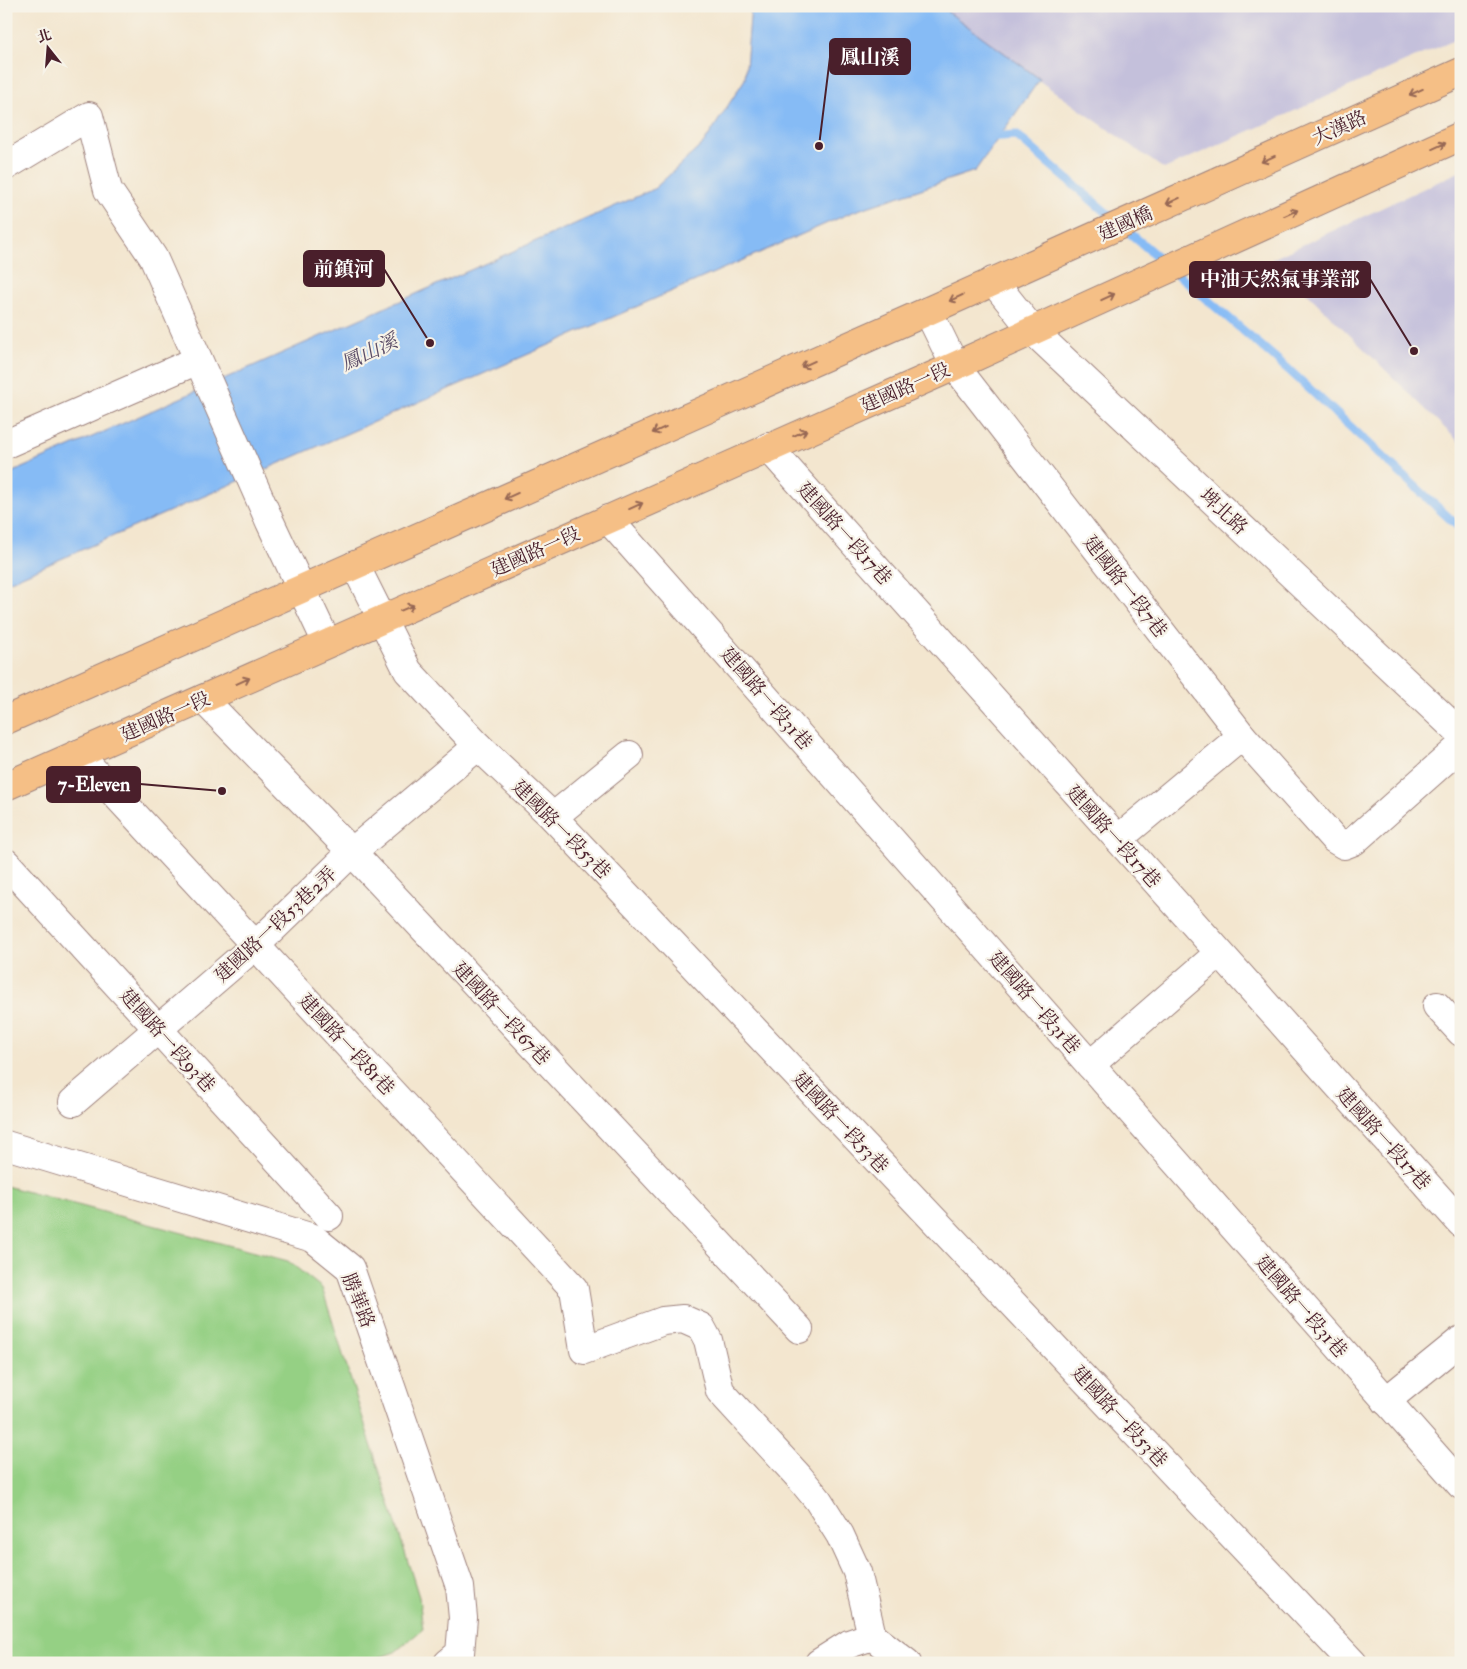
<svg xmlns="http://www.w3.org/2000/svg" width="1467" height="1669" font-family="'IM FELL Double Pica','Noto Serif TC',serif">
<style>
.industrial{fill:#c4c0db}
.green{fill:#95d084;stroke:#707858}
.water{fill:#86bbf5;stroke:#686d90}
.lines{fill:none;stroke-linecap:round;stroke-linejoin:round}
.stream{stroke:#86bbf5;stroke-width:9}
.street-casing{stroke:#9e827d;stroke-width:30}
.primary-casing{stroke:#9e827d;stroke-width:30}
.street{stroke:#fff;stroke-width:28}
.primary{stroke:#f5bf86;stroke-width:28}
.oneway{stroke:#976754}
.labels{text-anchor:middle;stroke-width:4.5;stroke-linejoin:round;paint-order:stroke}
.street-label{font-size:19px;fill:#4a1f2b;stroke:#f7f3e8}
.water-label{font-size:20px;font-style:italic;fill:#5c4e68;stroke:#f7f3e8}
.leader{fill:none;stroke:#4a1f2b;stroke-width:2}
.callout-dot{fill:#4a1f2b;stroke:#f7f3e8;stroke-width:2}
.callout{fill:#4a1f2b;stroke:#4a1f2b;stroke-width:2}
.callout-label{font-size:20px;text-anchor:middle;font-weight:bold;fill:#fff}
</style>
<rect width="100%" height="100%" fill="#f7f3e8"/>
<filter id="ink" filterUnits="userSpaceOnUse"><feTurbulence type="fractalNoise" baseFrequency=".02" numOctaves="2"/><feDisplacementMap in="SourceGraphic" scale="10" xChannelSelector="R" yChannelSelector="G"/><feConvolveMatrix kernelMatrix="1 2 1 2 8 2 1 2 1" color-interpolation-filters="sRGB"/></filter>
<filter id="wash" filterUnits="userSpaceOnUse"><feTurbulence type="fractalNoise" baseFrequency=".0096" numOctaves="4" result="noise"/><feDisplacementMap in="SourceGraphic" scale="20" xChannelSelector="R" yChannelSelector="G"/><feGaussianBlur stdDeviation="1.12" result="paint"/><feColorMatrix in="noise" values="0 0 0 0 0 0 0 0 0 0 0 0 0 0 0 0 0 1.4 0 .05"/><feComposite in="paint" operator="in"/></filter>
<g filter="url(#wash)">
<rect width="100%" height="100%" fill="#f3e6cf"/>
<g class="industrial">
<path d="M 1461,6 L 1461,37 L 1164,169 L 935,7 Z"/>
<path d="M 1461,171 L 1461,444 L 1272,259 Z"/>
</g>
<path class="green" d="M 6,1186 L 288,1261 L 322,1288 L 419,1597 L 423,1629 L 395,1652 L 363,1663 L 6,1663 Z"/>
<path class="water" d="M 751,6 L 940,6 L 1040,79 L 975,171 L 855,211 L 6,583 L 6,475 L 654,189 L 704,143 L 745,79 Z"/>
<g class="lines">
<path class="stream" d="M 988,137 L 1016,135 L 1289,370 L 1461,529"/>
</g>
</g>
<g filter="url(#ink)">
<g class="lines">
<defs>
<g id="street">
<path d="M 6,166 L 89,116 L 108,190 L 153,257 L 270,522 L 327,643"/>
<path d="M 993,281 L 1033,331 L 1461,734"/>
<path d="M 928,311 L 955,366 L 1242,736 L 1334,839 L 1344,845 L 1354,841 L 1461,746"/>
<path d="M 6,444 L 198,360"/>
<path d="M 768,447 L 1461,1223"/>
<path d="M 608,519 L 1461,1485"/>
<path d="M 355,565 L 408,671 L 478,746 L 550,814 L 1353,1663"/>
<path d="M 203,699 L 352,852 L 799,1329"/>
<path d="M 78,754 L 574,1289 L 584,1350 L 663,1321 L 683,1319 L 701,1327 L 708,1340 L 720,1391 L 799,1477 L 818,1500 L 840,1535 L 857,1572 L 872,1636"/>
<path d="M 553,817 L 629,755"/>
<path d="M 1118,839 L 1242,736"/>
<path d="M 6,863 L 329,1216"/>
<path d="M 1437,1006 L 1461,1032"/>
<path d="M 1090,1065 L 1219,953"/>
<path d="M 73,1102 L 256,945 L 352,852 L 478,746"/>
<path d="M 6,1145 L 313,1238 L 350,1268 L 460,1587 L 463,1618 L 460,1653 L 448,1663"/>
<path d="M 1386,1401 L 1461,1340"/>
<path d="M 819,1663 L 849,1644 L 872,1636 L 907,1663"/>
</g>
<g id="primary">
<path d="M 6,720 L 928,311 L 1461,72"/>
<path d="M 6,786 L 955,366 L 1461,136"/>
</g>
</defs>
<use href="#street" class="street-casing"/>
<use href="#primary" class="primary-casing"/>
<use href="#street" class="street"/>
<use href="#primary" class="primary"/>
</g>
<defs><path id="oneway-shaft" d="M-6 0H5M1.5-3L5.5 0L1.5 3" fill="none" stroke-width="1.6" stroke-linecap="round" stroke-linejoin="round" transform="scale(1.25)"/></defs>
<g class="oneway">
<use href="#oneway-shaft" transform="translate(1416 92) rotate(156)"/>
<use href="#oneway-shaft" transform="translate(1439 146) rotate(-24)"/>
<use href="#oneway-shaft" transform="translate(1268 159) rotate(156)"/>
<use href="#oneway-shaft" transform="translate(1173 201) rotate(156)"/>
<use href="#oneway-shaft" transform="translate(1291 213) rotate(-24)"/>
<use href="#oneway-shaft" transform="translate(1108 297) rotate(-25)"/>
<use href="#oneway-shaft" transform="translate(956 298) rotate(155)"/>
<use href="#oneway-shaft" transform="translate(808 364) rotate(156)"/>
<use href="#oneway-shaft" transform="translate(659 430) rotate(156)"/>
<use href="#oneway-shaft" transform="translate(800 433) rotate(-24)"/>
<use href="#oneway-shaft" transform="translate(511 496) rotate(156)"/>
<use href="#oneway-shaft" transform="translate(636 506) rotate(-24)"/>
<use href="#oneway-shaft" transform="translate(407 608) rotate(-23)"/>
<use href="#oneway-shaft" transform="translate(243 681) rotate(-24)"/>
</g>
</g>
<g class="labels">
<g class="street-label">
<text transform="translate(1339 127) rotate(-24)" y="7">大漢路</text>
<text transform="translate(1125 223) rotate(-24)" y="7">建國橋</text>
<text transform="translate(905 387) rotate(-24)" y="7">建國路一段</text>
<text transform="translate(1224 511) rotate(43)" y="7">埤北路</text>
<text transform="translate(845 533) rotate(48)" y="7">建國路一段17巷</text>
<text transform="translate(535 551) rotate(-24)" y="7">建國路一段</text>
<text transform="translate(1126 586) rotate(52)" y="7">建國路一段7巷</text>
<text transform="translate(767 698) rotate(49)" y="7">建國路一段31巷</text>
<text transform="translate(165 716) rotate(-24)" y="7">建國路一段</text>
<text transform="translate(562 829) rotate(45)" y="7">建國路一段53巷</text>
<text transform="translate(1114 836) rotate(48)" y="7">建國路一段17巷</text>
<text transform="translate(275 924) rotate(-43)" y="7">建國路一段53巷2弄</text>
<text transform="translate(1035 1002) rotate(49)" y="7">建國路一段31巷</text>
<text transform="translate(502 1013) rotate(47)" y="7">建國路一段67巷</text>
<text transform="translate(168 1040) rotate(48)" y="7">建國路一段93巷</text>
<text transform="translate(347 1044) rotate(47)" y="7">建國路一段81巷</text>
<text transform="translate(841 1122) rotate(47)" y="7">建國路一段53巷</text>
<text transform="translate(1384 1138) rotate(48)" y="7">建國路一段17巷</text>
<text transform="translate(359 1300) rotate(68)" y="7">勝華路</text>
<text transform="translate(1302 1306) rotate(49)" y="7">建國路一段31巷</text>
<text transform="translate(1120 1416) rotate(47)" y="7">建國路一段53巷</text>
</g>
<g class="water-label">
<text transform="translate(369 352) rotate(-25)" y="7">鳳山溪</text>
</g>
</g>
<path class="leader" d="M819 146L830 57M430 343L384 269M1414 351L1370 279M222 791L140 784"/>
<g class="callout-dot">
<circle cx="819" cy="146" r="5"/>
<circle cx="430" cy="343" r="5"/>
<circle cx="1414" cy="351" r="5"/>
<circle cx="222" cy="791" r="5"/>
</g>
<g class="callout">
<rect x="830" y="39" width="80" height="35" rx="5"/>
<rect x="304" y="251" width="80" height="35" rx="5"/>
<rect x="1190" y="262" width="180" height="35" rx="5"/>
<rect x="47" y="767" width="93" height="35" rx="5"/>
</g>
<g class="callout-label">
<text x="870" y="64">鳳山溪</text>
<text x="344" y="276">前鎮河</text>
<text x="1280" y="286">中油天然氣事業部</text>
<text x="94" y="791">7-Eleven</text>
</g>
<rect width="1467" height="1669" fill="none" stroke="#f7f3e8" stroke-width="25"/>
<g transform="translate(48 48) rotate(343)" stroke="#f7f3e8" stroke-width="4" paint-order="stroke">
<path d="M0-4L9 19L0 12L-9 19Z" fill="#4a1f2b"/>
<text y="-8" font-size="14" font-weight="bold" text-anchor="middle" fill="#4a1f2b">北</text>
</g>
</svg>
